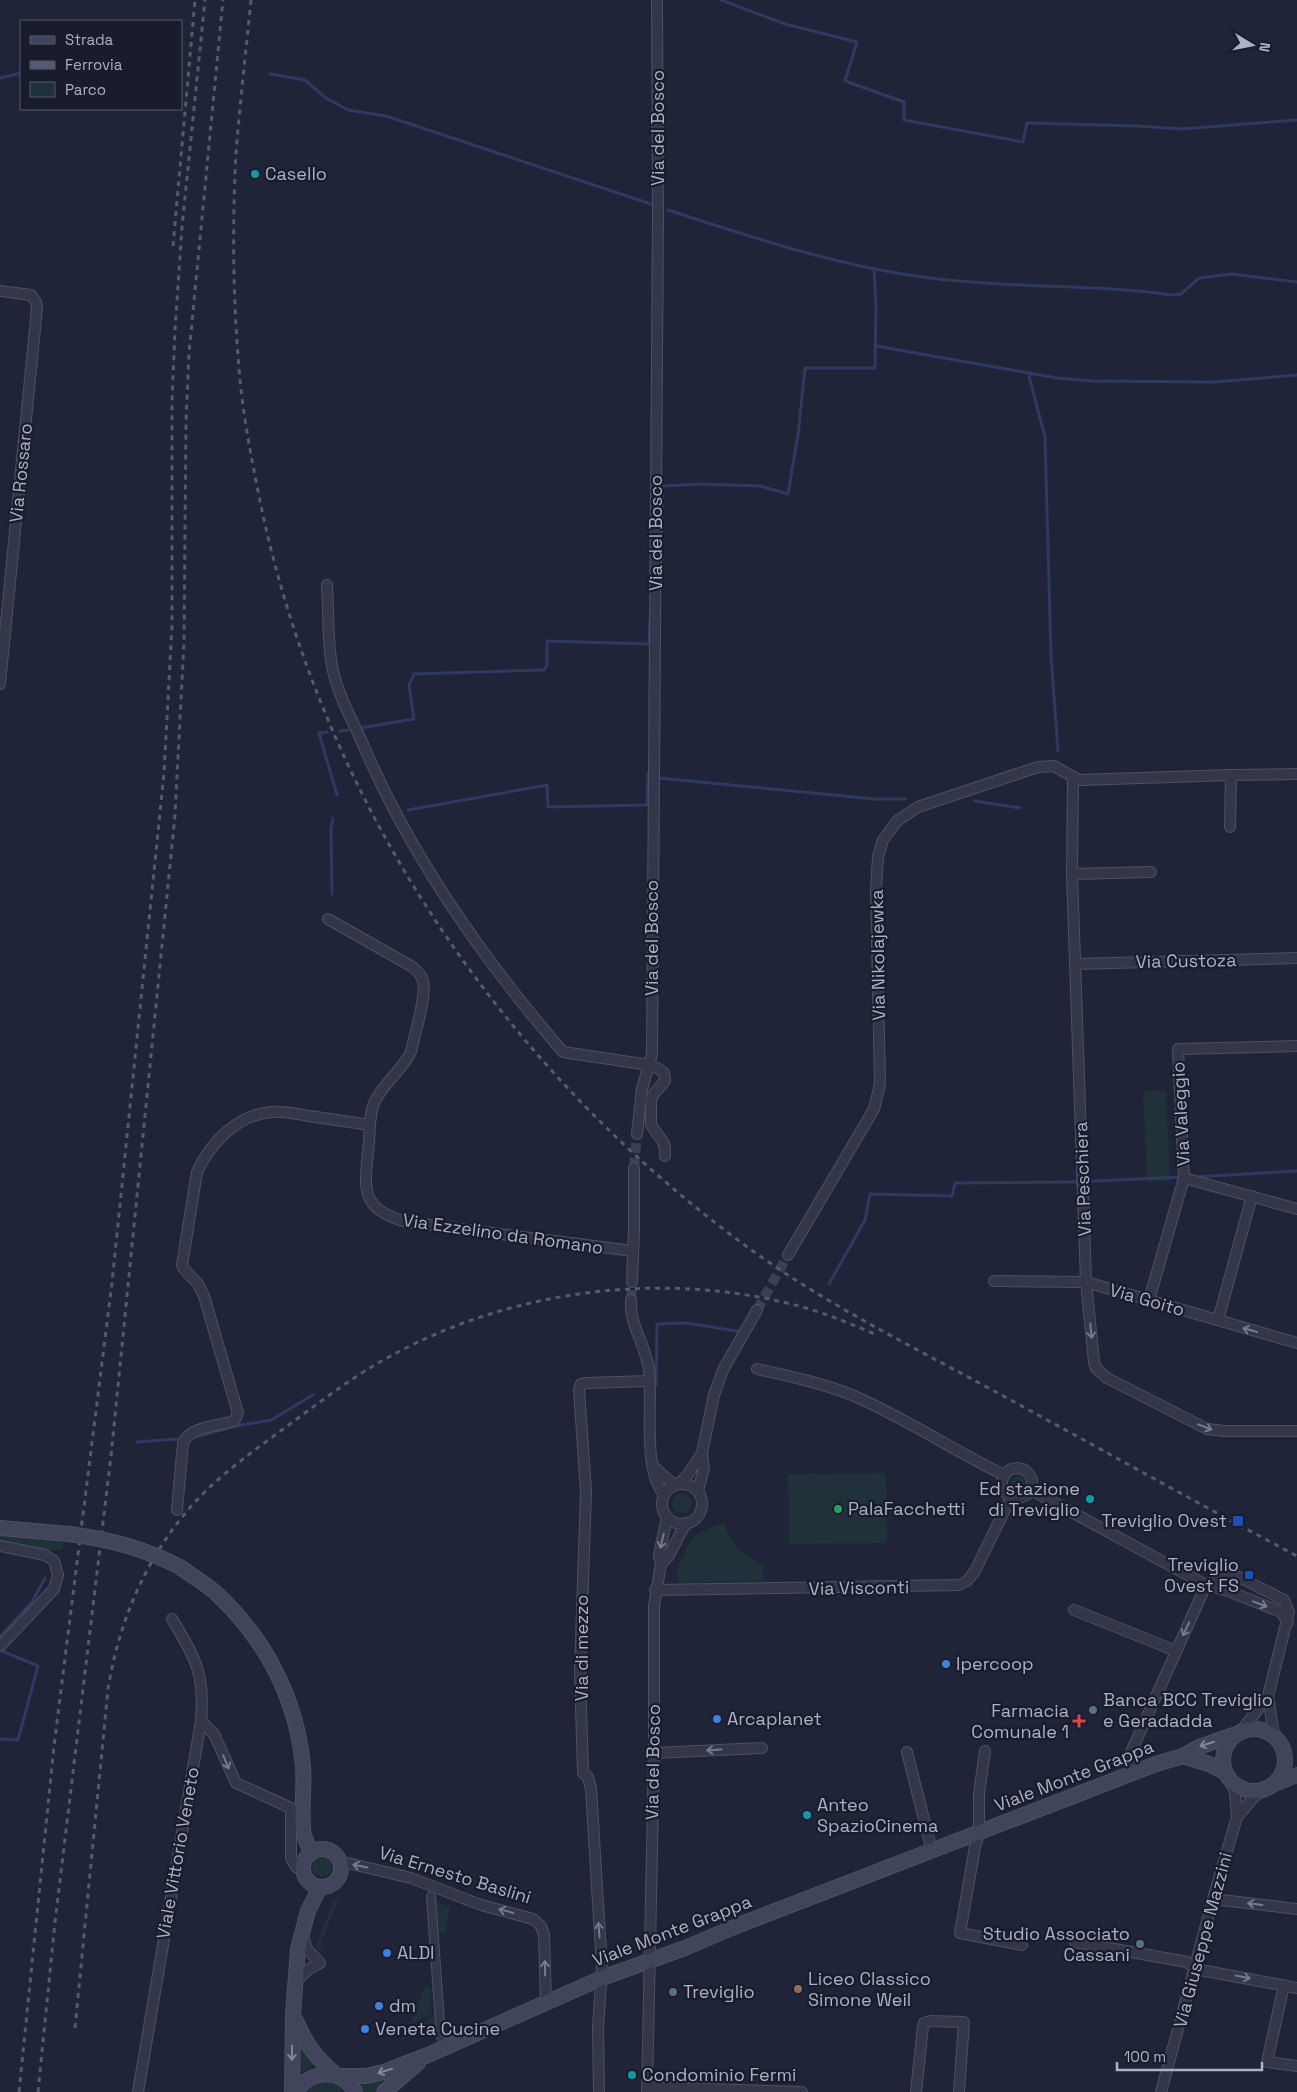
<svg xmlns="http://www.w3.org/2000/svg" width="1297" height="2092" font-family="'Space Grotesk',sans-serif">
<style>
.green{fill:#21313a}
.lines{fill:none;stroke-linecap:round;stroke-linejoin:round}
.stream{stroke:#30395f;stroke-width:3}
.minor-tunnel{stroke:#3b4054;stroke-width:10;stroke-dasharray:10 5;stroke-linecap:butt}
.pedestrian-casing{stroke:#4d5164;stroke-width:10}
.minor-casing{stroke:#4d5164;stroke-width:12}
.secondary-casing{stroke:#4d5164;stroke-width:16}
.pedestrian{stroke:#333749;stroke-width:8}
.minor{stroke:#333749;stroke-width:10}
.secondary{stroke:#41455c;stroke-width:14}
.rail{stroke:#545a70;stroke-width:3;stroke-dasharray:5 5;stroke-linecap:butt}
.secondary-bridge-casing{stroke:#4d5164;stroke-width:16;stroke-linecap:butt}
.secondary-bridge{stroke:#41455c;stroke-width:14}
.oneway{stroke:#767a8e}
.oneway2{stroke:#82869c}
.culture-dot{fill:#0f9aa8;stroke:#181c2d;stroke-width:2}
.leisure-dot{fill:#2e9e5b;stroke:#181c2d;stroke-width:2}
.transit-dot{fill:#1a4fb4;stroke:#181c2d;stroke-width:2}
.shop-dot{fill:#3f7fe0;stroke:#181c2d;stroke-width:2}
.service-dot{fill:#5c6f8a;stroke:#181c2d;stroke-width:2}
.health-dot{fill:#e0444e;stroke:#181c2d;stroke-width:2}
.education-dot{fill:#8d6e63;stroke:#181c2d;stroke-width:2}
.labels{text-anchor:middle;stroke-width:4.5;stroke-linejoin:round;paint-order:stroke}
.street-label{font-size:18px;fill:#adb1c6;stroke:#181c2d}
.poi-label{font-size:18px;fill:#adb1c6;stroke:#181c2d;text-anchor:start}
</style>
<rect width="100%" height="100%" fill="#1f2438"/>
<g class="green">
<path d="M 1166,1090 L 1170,1181 L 1147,1182 L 1143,1091 Z"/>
<path d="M 886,1473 L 887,1543 L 789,1544 L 788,1474 Z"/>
<circle cx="1018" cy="1483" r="7"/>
<circle cx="682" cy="1503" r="10"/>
<path d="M 724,1523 C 732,1546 742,1554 763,1564 L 764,1581 L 680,1583 L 676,1572 C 691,1540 686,1535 724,1523 Z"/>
<path d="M 0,1535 L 64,1541 L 62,1550 L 46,1551 L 0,1545 Z"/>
<circle cx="322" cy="1867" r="10"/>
<path d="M 342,1891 L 319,1947 L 325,1950 L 323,1951 L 316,1948 L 317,1944 L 332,1905 Z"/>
<path d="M 437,1902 L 450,1907 L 445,1934 L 439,1931 Z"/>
<path d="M 425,1986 L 430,1986 L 432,2014 L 410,2024 Z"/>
<path d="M 434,2016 L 435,2026 L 400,2041 L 405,2029 Z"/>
<path d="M 298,2045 L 316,2065 L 296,2075 Z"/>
<path d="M 383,2078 L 385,2085 L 375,2092 L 361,2092 L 356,2082 Z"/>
<path d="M 333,2080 L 349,2092 L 301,2092 L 310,2083 Z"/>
</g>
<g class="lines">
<g class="stream">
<path d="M 721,0 L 785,24 L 857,42 L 845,81 L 904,102 L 904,120 L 1023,142 L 1027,123 L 1137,126 L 1181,129 L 1297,120"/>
<path d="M 270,74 L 305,80 L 326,98 L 348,110 L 386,116 L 651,204"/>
<path d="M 0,78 L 21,73"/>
<path d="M 668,210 C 763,241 858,273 959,281 C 1029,288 1101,285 1171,295 L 1181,294 L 1199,278 L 1232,274 L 1297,282"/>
<path d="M 876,346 L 1057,378 L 1092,381 L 1215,382 L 1297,375"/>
<path d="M 1031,373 L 1029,376 L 1045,437 L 1051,656 L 1058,751"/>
<path d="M 660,562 L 663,486 L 702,484 L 760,486 L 788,494 L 798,435 L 805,368 L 875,368 L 876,304 L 874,269"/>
<path d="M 360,728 L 414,719 L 409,685 L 414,674 L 544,670 L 547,665 L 547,641 L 649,644 L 650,619"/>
<path d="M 340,731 L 348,730"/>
<path d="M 327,732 L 319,733 L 337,795"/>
<path d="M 659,778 L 874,799 L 905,799"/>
<path d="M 975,801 L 1020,808"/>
<path d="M 408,810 L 547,785 L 548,807 L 647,805 L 648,773"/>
<path d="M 332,894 L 331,829 L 333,818"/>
<path d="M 1194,1177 L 1297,1171"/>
<path d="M 829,1284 L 865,1220 L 870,1194 L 952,1196 L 955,1183 L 1073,1182 L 1183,1177"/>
<path d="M 656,1385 L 657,1324 L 687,1323 L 742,1332"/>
<path d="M 192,1438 L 236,1426 L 271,1420 L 313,1395"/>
<path d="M 137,1442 L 176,1439"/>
<path d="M 0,1637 L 32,1602 L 45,1578"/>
<path d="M 0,1739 L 18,1740 L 38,1666 L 2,1651"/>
</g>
<g class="minor-tunnel">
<path d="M 634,1168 L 637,1134"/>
<path d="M 631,1300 L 632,1282"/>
<path d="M 757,1310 L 788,1255"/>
</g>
<defs>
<path id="pedestrian" d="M 431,1896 L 441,2037"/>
<g id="minor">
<path d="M 0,291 L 31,295 L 36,302 L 37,308 L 0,684"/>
<path d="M 327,585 C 329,614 327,647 334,675 C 340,699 352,720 362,742 C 410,856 482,958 563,1052 L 649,1065 L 659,1069 L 664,1073 L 665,1081 L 652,1096 L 651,1102 L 651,1125 L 663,1142 L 665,1148 L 665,1156"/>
<path d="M 1073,777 L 1080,780 L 1231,775"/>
<path d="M 1230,827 L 1231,775 L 1297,774"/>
<path d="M 1072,874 L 1151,872"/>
<path d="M 328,919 L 411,966 C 417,970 421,974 423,981 C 427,996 414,1036 411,1052 C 402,1070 384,1083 375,1101 C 369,1113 370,1130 369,1142 C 365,1186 357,1209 407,1222 L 633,1251"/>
<path d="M 1075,964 L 1297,958"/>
<path d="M 637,1134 L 642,1089 L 652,1054 L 658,218 L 657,0"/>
<path d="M 1184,1178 L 1297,1209"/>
<path d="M 788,1255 L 874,1109 L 880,1084 L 876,890 L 878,857 L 883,840 L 897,821 L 918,807 L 1038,767 L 1054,766 L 1073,777 L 1072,874 L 1086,1282 L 1094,1362 L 1096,1368 L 1107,1378 L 1207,1429 L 1225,1431 L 1297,1431"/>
<path d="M 994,1281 L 1086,1282 L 1297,1343"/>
<path d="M 632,1282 L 634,1229 L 634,1168"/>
<path d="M 631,1300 C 629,1325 646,1345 649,1370 C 653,1402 642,1470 664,1494"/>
<path d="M 1149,1300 L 1184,1178 L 1178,1049 L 1297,1046"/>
<path d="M 1218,1320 L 1252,1196"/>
<path d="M 757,1369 C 789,1376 822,1383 852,1395 C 905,1418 953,1450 1004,1475"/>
<path d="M 654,1467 L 674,1485"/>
<circle cx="1017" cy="1483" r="15"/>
<path d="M 679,1483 L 687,1476 L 702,1453"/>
<circle cx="682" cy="1504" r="20"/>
<path d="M 1031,1490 L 1206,1585 L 1228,1591 L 1281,1612 L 1288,1622"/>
<path d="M 698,1491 L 704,1468 L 702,1453 L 714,1395 L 723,1370 L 757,1310"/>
<path d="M 177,1510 L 183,1443 C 190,1426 219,1426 234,1421 L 238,1413 L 204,1296 L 198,1284 L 184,1269 L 182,1265 L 197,1172 C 211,1142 237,1115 271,1112 C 284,1111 297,1114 309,1116 C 330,1119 350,1122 370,1125"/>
<path d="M 0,1546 L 45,1555 L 54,1561 L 58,1575 L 54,1589 L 0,1646"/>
<path d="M 661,1564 L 668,1557 L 686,1523"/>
<path d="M 1206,1585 L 1224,1577 L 1239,1577 L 1284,1600 L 1289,1612 L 1268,1696 L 1274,1736"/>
<path d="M 655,1590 L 959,1585 L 967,1581 L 975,1571 L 1011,1497"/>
<path d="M 1074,1610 L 1176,1651"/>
<path d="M 201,1721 L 214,1734 L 236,1783 L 291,1808 L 291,1858 L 296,1867 L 303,1867"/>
<path d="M 1242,1730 L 1268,1696"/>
<path d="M 985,1751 L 979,1794 L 979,1833 L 975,1847 L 960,1933 L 1022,1945"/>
<path d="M 907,1752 L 932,1851"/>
<path d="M 654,1753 L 762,1748"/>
<path d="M 1134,1773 L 1131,1752 L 1206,1585"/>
<path d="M 1237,1817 L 1255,1796 L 1265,1789"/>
<path d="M 339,1861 L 411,1878 L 481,1905 L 533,1919 L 541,1926 L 544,1935 L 546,2002"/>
<path d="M 1213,1899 L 1297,1909"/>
<path d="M 1075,1942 L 1187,1962 L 1195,1969 L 1297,1988"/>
<path d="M 296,1981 L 309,1969 L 320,1963 L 307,1949 L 302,1933"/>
<path d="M 1284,1985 L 1267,2062 L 1297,2066"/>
<path d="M 648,2087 L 802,2092"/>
<path d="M 138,2092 L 201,1721 C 205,1675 196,1658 172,1619"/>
<path d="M 599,2092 L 598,2028 L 602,1968 L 591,1789 L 588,1777 L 583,1773 L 580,1671 L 586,1491 L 579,1390 L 581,1384 L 587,1383 L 649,1381"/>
<path d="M 647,2092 L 654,1753 L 654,1606 L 661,1564 L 659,1555 L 667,1517"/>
<path d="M 916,2092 L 923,2026 L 924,2023 L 931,2021 L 964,2022 L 959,2092"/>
<path d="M 1161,2092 L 1213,1899 L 1237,1817 L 1235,1792 L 1230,1781"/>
</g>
<g id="secondary">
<path d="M 0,1528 L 69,1534"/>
<path d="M 180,1567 C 192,1576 206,1584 217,1594 C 266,1640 297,1699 303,1767 C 305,1787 300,1816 304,1835 C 306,1841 309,1847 311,1853"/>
<circle cx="1254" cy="1760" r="31"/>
<path d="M 1183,1756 L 1209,1764 L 1225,1772"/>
<path d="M 1274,1784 L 1297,1775"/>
<circle cx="322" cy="1868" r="19"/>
<path d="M 295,2019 C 308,2048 314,2055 337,2076"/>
<path d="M 338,2076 L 366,2076 L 384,2072 L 428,2055 L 602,1978 L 685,1948 L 739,1925 L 1156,1764 L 1183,1756 L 1199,1747 L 1233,1735"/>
<path d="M 292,2092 L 293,2014 L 298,1949 L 308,1911 L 320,1887"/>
<path d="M 295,2092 C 310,2070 341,2067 355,2092"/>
<path d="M 384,2092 L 418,2063"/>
</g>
</defs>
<use href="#pedestrian" class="pedestrian-casing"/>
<use href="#minor" class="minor-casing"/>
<use href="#secondary" class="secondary-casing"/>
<use href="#pedestrian" class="pedestrian"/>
<use href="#minor" class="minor"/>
<use href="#secondary" class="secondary"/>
<g class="rail">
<path d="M 251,0 C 246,51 240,102 236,153 C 232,228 233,305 240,380 C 244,421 252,461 260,501 C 323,808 511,1082 767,1261 C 835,1308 909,1345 981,1384 C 1087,1441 1191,1500 1297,1556"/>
<path d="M 173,246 L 195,0"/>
<path d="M 75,2028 L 108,1689 C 121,1608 158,1531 221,1477 C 242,1459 264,1443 286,1427 C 324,1399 360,1371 402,1350 C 520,1289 663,1272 791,1304 C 820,1311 849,1323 877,1335"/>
<path d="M 19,2092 L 54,1746 L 112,1283 L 164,773 L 172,626 L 172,402 L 175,330 L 182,227 L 205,0"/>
<path d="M 38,2092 L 55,1922 L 111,1456 L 175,815 L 184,642 L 186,422 L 189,353 L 223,0"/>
</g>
<defs>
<path id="secondary-bridge" d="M 69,1534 C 109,1539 144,1548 180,1567"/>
</defs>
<use href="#secondary-bridge" class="secondary-bridge-casing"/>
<use href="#secondary-bridge" class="secondary-bridge"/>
</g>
<defs><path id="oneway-shaft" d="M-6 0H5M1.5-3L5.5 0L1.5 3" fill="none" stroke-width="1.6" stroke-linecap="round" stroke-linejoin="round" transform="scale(1.25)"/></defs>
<g class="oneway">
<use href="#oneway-shaft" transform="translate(1250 1330) rotate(-164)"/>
<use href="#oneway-shaft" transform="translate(1091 1331) rotate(84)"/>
<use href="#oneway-shaft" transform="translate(1205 1427) rotate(21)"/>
<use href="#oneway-shaft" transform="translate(662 1541) rotate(104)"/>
<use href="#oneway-shaft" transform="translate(1260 1604) rotate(21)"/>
<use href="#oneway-shaft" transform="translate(1186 1629) rotate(115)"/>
<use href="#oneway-shaft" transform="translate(714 1750) rotate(177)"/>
<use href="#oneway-shaft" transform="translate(226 1762) rotate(68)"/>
<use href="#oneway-shaft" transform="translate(360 1866) rotate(-168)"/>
<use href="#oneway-shaft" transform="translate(1255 1904) rotate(-173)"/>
<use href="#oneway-shaft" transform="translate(506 1911) rotate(-165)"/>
<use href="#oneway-shaft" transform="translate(599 1930) rotate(-94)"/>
<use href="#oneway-shaft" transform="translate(545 1968) rotate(-91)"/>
<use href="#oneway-shaft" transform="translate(1243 1977) rotate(11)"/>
</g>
<g class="oneway2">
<use href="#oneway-shaft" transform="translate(1207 1744) rotate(162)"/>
<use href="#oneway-shaft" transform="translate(292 2053) rotate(91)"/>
<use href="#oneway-shaft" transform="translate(385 2071) rotate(163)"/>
</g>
<g class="culture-dot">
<circle cx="255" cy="174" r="5"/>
<circle cx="1090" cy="1499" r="5"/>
<circle cx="807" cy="1815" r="5"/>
<circle cx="632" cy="2075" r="5"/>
</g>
<circle class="leisure-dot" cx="838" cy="1509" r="5"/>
<g class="transit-dot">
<rect x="1232" y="1515" width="12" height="12" rx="2.5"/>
<rect x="1244" y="1570" width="10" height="10" rx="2.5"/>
</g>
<g class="shop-dot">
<circle cx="946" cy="1664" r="5"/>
<circle cx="717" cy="1719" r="5"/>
<circle cx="387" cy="1953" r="5"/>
<circle cx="379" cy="2006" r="5"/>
<circle cx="365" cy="2029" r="5"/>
</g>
<g class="service-dot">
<circle cx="1093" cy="1710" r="5"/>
<circle cx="1140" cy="1944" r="5"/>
<circle cx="673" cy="1992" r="5"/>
</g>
<path class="health-dot" d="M1076.5 1713.5h5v5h5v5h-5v5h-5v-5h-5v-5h5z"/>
<circle class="education-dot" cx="798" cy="1989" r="5"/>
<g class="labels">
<g class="street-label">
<text transform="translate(658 128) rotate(-90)" y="6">Via del Bosco</text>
<text transform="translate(21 473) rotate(-84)" y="6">Via Rossaro</text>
<text transform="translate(656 533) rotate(-90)" y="6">Via del Bosco</text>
<text transform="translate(652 938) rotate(-90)" y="6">Via del Bosco</text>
<text transform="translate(878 955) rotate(-91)" y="6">Via Nikolajewka</text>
<text transform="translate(1186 961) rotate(-1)" y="6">Via Custoza</text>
<text transform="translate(1181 1114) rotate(-93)" y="6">Via Valeggio</text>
<text transform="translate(1083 1179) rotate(-92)" y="6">Via Peschiera</text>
<text transform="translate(503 1234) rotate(8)" y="6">Via Ezzelino da Romano</text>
<text transform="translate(1147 1300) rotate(16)" y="6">Via Goito</text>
<text transform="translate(859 1588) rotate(-1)" y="6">Via Visconti</text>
<text transform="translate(582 1648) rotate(-90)" y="6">Via di mezzo</text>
<text transform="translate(653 1762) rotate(-89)" y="6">Via del Bosco</text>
<text transform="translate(1074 1776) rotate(-21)" y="6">Viale Monte Grappa</text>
<text transform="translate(178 1853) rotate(-80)" y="6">Viale Vittorio Veneto</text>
<text transform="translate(455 1875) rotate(17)" y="6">Via Ernesto Baslini</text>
<text transform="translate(672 1931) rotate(-21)" y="6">Viale Monte Grappa</text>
<text transform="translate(1203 1940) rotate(-75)" y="6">Via Giuseppe Mazzini</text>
</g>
<g class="poi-label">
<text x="265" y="180">Casello</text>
<text x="1080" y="1495" text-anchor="end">Ed stazione<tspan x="1080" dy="21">di Treviglio</tspan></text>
<text x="848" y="1515">PalaFacchetti</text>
<text x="1227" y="1527" text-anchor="end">Treviglio Ovest</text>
<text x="1239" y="1571" text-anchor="end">Treviglio<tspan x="1239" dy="21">Ovest FS</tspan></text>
<text x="956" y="1670">Ipercoop</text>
<text x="1103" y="1706">Banca BCC Treviglio<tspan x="1103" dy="21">e Geradadda</tspan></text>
<text x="1069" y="1717" text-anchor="end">Farmacia<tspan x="1069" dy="21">Comunale 1</tspan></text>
<text x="727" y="1725">Arcaplanet</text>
<text x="817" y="1811">Anteo<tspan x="817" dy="21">SpazioCinema</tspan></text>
<text x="1130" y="1940" text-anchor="end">Studio Associato<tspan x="1130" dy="21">Cassani</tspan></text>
<text x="397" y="1959">ALDI</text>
<text x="808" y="1985">Liceo Classico<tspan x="808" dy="21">Simone Weil</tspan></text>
<text x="683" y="1998">Treviglio</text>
<text x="389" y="2012">dm</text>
<text x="375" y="2035">Veneta Cucine</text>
<text x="642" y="2081">Condominio Fermi</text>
</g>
</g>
<rect x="20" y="20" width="162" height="90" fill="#181c2d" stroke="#54586a"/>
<rect x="30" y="36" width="25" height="8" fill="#41455c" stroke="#54586a"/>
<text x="65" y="45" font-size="15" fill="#adb1c6">Strada</text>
<rect x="30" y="61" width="25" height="8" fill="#545a70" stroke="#54586a"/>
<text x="65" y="70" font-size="15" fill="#adb1c6">Ferrovia</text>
<rect x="30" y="82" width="25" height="15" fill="#21313a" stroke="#54586a"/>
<text x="65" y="95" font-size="15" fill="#adb1c6">Parco</text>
<g transform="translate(1252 45) rotate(100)" stroke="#181c2d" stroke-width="4" paint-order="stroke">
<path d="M0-4L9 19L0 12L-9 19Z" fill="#adb1c6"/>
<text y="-8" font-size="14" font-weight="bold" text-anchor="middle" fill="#adb1c6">N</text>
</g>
<path d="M1117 2062v8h145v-8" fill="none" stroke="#adb1c6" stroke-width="2.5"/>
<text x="1124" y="2062" font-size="15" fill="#adb1c6" stroke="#181c2d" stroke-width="4" paint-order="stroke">100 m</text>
</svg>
